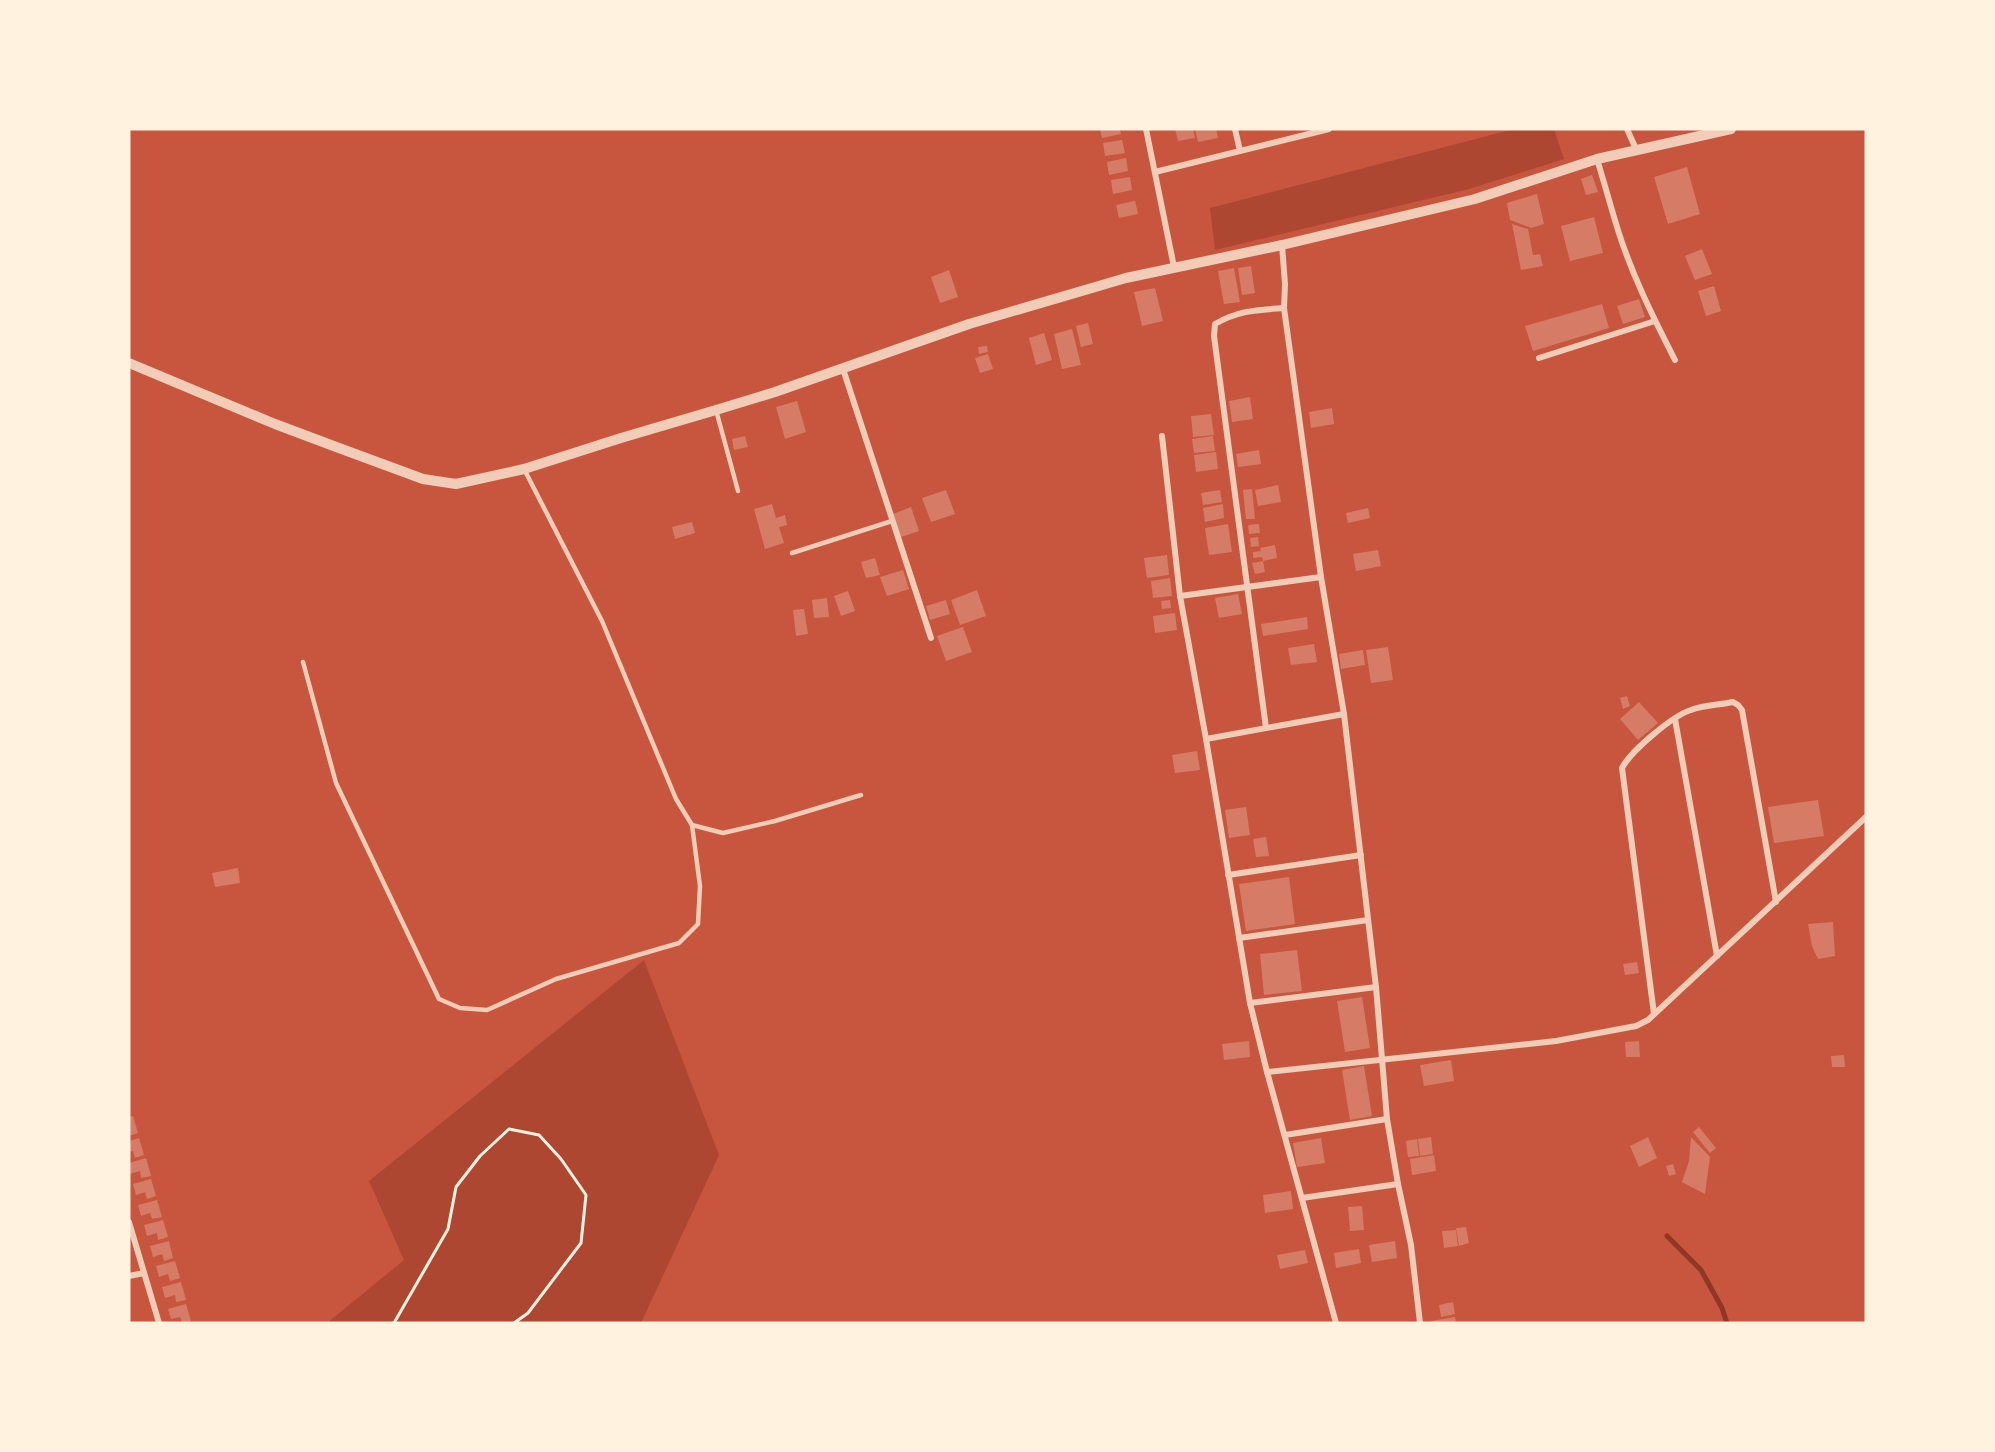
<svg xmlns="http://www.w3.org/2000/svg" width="1995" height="1452" font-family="Cabin,sans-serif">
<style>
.green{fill:#ae4732}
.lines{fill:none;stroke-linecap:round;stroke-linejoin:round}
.stream{stroke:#8f3625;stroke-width:5}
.building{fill:#d67c66}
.path{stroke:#fff3e0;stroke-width:3}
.service{stroke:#f1ccb7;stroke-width:4.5}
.minor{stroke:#f1ccb7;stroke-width:6}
.tertiary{stroke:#f1ccb7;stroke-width:10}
</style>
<rect width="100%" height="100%" fill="#c8553d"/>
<g class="green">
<path d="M 1514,129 L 1554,129 L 1564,159 L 1469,189 L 1215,250 L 1210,208 Z"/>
<path d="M 644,960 L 719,1155 L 641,1323 L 327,1323 L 404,1260 L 369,1181 Z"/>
</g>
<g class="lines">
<path class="stream" d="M 1667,1236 L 1701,1270 L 1722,1308 L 1727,1323"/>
</g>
<g class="building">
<path d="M 1100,129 L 1120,129 L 1121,134 L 1102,138 Z"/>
<path d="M 1175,129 L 1193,129 L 1195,138 L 1178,141 Z"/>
<path d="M 1195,129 L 1216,129 L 1218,138 L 1198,142 Z"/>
<path d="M 1122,140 L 1125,153 L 1105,156 L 1103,143 Z"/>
<path d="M 1126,158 L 1128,171 L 1109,175 L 1107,162 Z"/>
<path d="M 1687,167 L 1700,214 L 1668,224 L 1654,177 Z"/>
<path d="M 1592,175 L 1598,192 L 1586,195 L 1581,179 Z"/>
<path d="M 1130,177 L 1132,190 L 1113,194 L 1111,180 Z"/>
<path d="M 1537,194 L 1544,224 L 1531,228 L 1510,220 L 1507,203 Z"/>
<path d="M 1135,201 L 1138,214 L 1119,218 L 1116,205 Z"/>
<path d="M 1594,217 L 1603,253 L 1570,261 L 1561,226 Z"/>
<path d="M 1512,224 L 1528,229 L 1533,255 L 1540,254 L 1543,266 L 1521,270 Z"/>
<path d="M 1702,249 L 1712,274 L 1695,280 L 1685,256 Z"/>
<path d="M 1251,266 L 1255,293 L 1242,295 L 1238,268 Z"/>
<path d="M 1234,268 L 1240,302 L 1224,304 L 1218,271 Z"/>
<path d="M 949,270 L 958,297 L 940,303 L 931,277 Z"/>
<path d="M 1714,286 L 1721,311 L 1706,316 L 1698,291 Z"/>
<path d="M 1155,288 L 1163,321 L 1142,326 L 1134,292 Z"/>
<path d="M 1639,299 L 1645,317 L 1623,324 L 1617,306 Z"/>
<path d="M 1602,304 L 1609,328 L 1533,351 L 1525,326 Z"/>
<path d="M 1088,323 L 1093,344 L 1081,347 L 1076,326 Z"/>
<path d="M 1072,329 L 1081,365 L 1062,369 L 1054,334 Z"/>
<path d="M 1044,333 L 1052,360 L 1036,365 L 1029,338 Z"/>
<path d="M 987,346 L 988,352 L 979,354 L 978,347 Z"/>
<path d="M 988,354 L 993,369 L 980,373 L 975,358 Z"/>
<path d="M 1250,397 L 1253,419 L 1232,422 L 1229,401 Z"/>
<path d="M 797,401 L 806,432 L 785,439 L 776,407 Z"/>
<path d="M 1332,408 L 1334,424 L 1311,428 L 1309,412 Z"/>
<path d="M 1211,414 L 1214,435 L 1193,437 L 1191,416 Z"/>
<path d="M 745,436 L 748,447 L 734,450 L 732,439 Z"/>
<path d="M 1213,436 L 1215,451 L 1194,453 L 1192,439 Z"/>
<path d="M 1259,450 L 1261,464 L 1238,467 L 1236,454 Z"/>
<path d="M 1216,452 L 1218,469 L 1196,472 L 1194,455 Z"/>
<path d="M 1278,485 L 1281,502 L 1258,506 L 1255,490 Z"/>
<path d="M 1252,489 L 1255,519 L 1246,519 L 1243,490 Z"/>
<path d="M 946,490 L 955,514 L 931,522 L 922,498 Z"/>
<path d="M 1220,490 L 1222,502 L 1203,505 L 1201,493 Z"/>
<path d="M 772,504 L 776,518 L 785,515 L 787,525 L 779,527 L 784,543 L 765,549 L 754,509 Z"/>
<path d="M 1223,504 L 1224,518 L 1205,522 L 1203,508 Z"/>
<path d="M 911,507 L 919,531 L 901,537 L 893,514 Z"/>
<path d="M 1368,508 L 1370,518 L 1348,523 L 1346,513 Z"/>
<path d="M 692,522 L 695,533 L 675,539 L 672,527 Z"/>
<path d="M 1228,524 L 1232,552 L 1209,555 L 1205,528 Z"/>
<path d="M 1259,524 L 1260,533 L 1249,534 L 1248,525 Z"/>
<path d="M 1258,537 L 1259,546 L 1251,547 L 1250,538 Z"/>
<path d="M 1275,545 L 1277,558 L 1263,561 L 1265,572 L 1255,574 L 1252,563 L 1263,561 L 1262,557 L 1253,558 L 1253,552 L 1261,551 L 1260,548 Z"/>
<path d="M 1378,550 L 1381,566 L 1356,571 L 1353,554 Z"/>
<path d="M 1167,555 L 1169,575 L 1147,578 L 1144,558 Z"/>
<path d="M 875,558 L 880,575 L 866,578 L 861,562 Z"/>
<path d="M 903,570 L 909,589 L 887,596 L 880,577 Z"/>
<path d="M 1170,578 L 1172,596 L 1153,598 L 1151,581 Z"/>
<path d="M 977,590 L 986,616 L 960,625 L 951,600 Z"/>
<path d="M 848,591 L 855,611 L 841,616 L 834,596 Z"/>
<path d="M 1238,594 L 1242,614 L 1219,618 L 1215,598 Z"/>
<path d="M 827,598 L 829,617 L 814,618 L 812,600 Z"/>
<path d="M 946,600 L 950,614 L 930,620 L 926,606 Z"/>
<path d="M 1170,600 L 1171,608 L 1162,609 L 1161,601 Z"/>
<path d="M 804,609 L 808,634 L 796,636 L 793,610 Z"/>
<path d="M 1175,613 L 1177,630 L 1155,633 L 1153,616 Z"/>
<path d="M 1307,617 L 1308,629 L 1263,636 L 1261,624 Z"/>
<path d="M 963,627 L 972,652 L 946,661 L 937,636 Z"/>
<path d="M 1314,644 L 1317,662 L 1291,665 L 1288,648 Z"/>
<path d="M 1388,647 L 1393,680 L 1371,683 L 1366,650 Z"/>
<path d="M 1363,650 L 1365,665 L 1341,669 L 1339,654 Z"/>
<path d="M 1627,696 L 1630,706 L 1623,709 L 1620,698 Z"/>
<path d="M 1639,702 L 1658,723 L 1638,740 L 1620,719 Z"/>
<path d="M 1197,751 L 1200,770 L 1175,773 L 1172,755 Z"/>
<path d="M 1818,800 L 1824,836 L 1774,843 L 1768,807 Z"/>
<path d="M 1246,807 L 1250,835 L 1229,838 L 1225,810 Z"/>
<path d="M 1266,837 L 1269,856 L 1256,857 L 1253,839 Z"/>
<path d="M 238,868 L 240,883 L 215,887 L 212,873 Z"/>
<path d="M 1289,877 L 1295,924 L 1246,931 L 1239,884 Z"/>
<path d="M 1833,922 L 1835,956 L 1818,959 L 1812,946 L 1808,924 Z"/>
<path d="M 1297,950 L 1302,991 L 1264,995 L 1260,954 Z"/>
<path d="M 1637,962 L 1639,973 L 1625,975 L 1623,964 Z"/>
<path d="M 1362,997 L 1370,1048 L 1345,1052 L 1337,1001 Z"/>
<path d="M 1249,1041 L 1250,1057 L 1224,1060 L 1222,1044 Z"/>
<path d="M 1639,1041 L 1640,1057 L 1626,1057 L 1625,1042 Z"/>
<path d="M 1844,1055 L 1845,1067 L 1832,1067 L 1831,1056 Z"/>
<path d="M 1451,1060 L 1454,1081 L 1424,1086 L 1420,1065 Z"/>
<path d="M 1364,1066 L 1372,1116 L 1350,1120 L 1342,1070 Z"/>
<path d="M 133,1116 L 138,1133 L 129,1136 L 129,1117 Z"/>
<path d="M 1699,1127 L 1716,1148 L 1710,1153 L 1693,1132 Z"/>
<path d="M 1431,1137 L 1433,1154 L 1420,1156 L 1418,1139 Z"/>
<path d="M 1648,1137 L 1657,1158 L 1639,1167 L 1630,1146 Z"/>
<path d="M 1691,1137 L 1710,1157 L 1705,1194 L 1682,1182 L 1689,1161 Z"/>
<path d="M 139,1138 L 144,1155 L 135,1158 L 133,1151 L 129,1152 L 129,1141 Z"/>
<path d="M 1321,1138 L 1325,1163 L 1297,1167 L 1293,1143 Z"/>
<path d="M 1417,1139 L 1419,1156 L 1408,1157 L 1406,1141 Z"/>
<path d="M 1434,1155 L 1436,1171 L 1412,1175 L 1410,1159 Z"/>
<path d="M 146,1158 L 151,1176 L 141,1178 L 140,1171 L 130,1174 L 129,1163 Z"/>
<path d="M 1673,1164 L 1676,1174 L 1669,1176 L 1666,1166 Z"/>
<path d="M 151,1179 L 156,1196 L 147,1199 L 145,1192 L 136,1195 L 133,1184 Z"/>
<path d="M 1291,1191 L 1293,1209 L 1265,1213 L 1263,1195 Z"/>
<path d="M 157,1200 L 162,1217 L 152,1219 L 150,1213 L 141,1216 L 138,1205 Z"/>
<path d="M 1362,1206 L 1364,1230 L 1350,1231 L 1348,1207 Z"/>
<path d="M 163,1220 L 168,1237 L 158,1240 L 157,1233 L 147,1236 L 144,1225 Z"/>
<path d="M 1466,1227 L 1469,1243 L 1459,1246 L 1456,1228 Z"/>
<path d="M 1456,1230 L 1458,1246 L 1444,1248 L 1442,1231 Z"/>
<path d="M 169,1241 L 173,1258 L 164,1261 L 162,1254 L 153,1257 L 150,1246 Z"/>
<path d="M 1395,1241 L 1397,1258 L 1372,1262 L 1369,1245 Z"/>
<path d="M 1359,1249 L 1361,1263 L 1336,1268 L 1334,1253 Z"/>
<path d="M 1305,1250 L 1308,1263 L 1280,1269 L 1277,1255 Z"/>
<path d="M 175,1261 L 180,1278 L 170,1281 L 168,1274 L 159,1277 L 156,1266 Z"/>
<path d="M 181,1282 L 186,1300 L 176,1302 L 175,1295 L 165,1298 L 162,1287 Z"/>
<path d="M 1453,1302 L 1455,1314 L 1441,1317 L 1439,1305 Z"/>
<path d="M 186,1304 L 191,1321 L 182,1323 L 180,1317 L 171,1319 L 168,1309 Z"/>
<path d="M 1455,1317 L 1456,1323 L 1432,1323 L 1431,1321 Z"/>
</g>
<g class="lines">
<path class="path" d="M 394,1323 L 448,1229 L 456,1187 L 480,1156 L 509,1129 L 539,1135 L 561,1159 L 586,1195 L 581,1243 L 528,1313 L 514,1323"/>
<g class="service">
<path d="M 716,410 L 738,491"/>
<path d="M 524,469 L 602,621 L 676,799 L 692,825 L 723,833 L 775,821 L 861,795"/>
<path d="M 792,553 L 892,521"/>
<path d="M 303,662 L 336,783 L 439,999 L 460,1008 L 487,1010 L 556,979 L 679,943 L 698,924 L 700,886 L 692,825"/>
</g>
<g class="minor">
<path d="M 1146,129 L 1174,267"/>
<path d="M 1235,129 L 1240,151"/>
<path d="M 1627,129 L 1636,149"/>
<path d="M 1597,159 C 1604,182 1610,204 1617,227 C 1631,273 1653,317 1675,360"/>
<path d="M 1155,172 L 1329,129"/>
<path d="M 1282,245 L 1285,284 L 1284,308 L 1321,577 L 1344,714 L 1376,987 L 1387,1119 L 1398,1184 L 1411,1245 L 1420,1323"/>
<path d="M 1539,358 L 1655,321"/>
<path d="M 843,369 L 931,638"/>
<path d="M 1162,436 L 1180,596 L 1206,739 L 1250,1003 L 1267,1072 L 1336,1323"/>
<path d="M 1180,596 L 1321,577"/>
<path d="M 1675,719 L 1717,956"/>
<path d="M 1266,728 L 1214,336 L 1215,324 C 1239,310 1258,310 1284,308"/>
<path d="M 1206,739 L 1344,714"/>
<path d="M 1228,875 L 1361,855"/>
<path d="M 1239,938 L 1368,920"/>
<path d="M 1250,1003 L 1376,987"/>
<path d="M 1654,1014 L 1622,768 C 1631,751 1672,716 1691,710 C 1704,705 1720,705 1733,702 L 1738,705 L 1742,710 L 1776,902"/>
<path d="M 1267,1072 L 1556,1041 L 1636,1026 L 1648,1020 L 1866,817"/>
<path d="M 1285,1135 L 1387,1119"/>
<path d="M 1302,1198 L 1398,1184"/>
<path d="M 129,1222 L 159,1323"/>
<path d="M 129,1276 L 144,1273"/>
</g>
<path class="tertiary" d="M 129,363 L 275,424 L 339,448 L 423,479 L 456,484 L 524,469 L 621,438 L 716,410 L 775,392 L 969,324 L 1126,278 L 1282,245 L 1475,199 L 1597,159 L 1731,129"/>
</g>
<rect width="1995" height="1452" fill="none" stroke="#fff3e0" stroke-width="261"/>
</svg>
